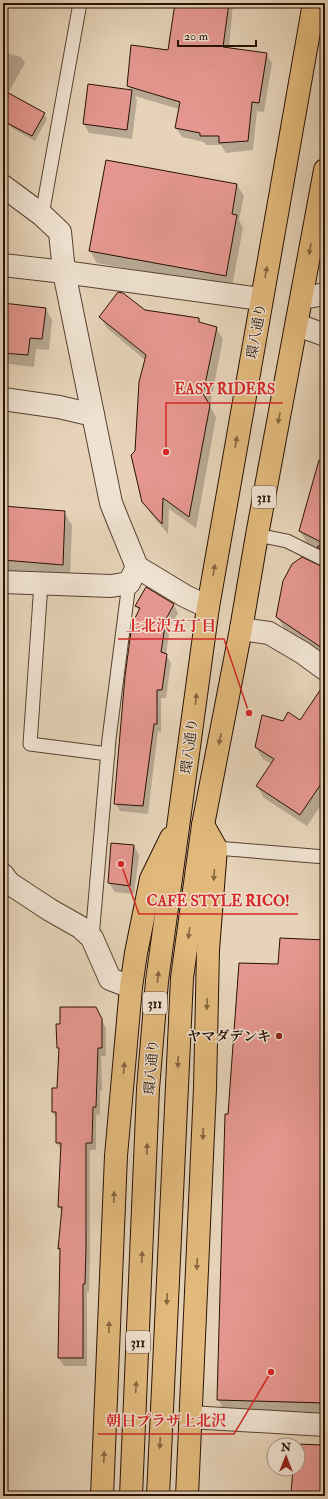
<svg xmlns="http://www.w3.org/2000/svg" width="328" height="1499" font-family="'IM FELL Double Pica','Noto Serif JP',serif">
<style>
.shadow{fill:#0003}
.building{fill:#e5978f;stroke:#281104}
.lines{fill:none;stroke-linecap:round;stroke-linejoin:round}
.lane-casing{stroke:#584231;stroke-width:15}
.street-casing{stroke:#584231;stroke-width:24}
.primary-casing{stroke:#281104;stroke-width:24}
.lane{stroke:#efe2d1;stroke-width:13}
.street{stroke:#efe2d1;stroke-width:22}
.primary{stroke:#e3ba7c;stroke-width:22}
.oneway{fill:#866640}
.poi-dot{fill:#8f2418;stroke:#efe2d1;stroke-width:1.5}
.labels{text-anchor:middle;stroke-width:3;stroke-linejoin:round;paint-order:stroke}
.shield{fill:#efe2d1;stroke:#645042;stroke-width:1}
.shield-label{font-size:13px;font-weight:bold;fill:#281104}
.street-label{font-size:14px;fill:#281104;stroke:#efe2d1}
.poi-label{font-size:14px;font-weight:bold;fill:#281104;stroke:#efe2d1;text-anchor:end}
.leader{fill:none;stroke:#d62828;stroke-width:1.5}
.callout-dot{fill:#d62828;stroke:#efe2d1;stroke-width:1.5}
.callout-label{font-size:15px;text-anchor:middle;font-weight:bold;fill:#d62828;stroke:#efe2d1;stroke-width:3;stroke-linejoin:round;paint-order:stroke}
</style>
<rect width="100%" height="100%" fill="#e6d3b8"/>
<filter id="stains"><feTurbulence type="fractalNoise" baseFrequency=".005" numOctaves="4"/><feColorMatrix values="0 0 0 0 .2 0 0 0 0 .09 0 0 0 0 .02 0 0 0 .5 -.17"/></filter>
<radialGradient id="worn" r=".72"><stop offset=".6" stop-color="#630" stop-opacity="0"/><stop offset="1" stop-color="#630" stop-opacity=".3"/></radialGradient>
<g class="shadow">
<path d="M 176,3 L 233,3 L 229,49 L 266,54 L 272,63 L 264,112 L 257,111 L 253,150 L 226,153 L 221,145 L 206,145 L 204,142 L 182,137 L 176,128 L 179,109 L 135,96 L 137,100 L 132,139 L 89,133 L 84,124 L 131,91 L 129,86 L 169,51 Z"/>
<path d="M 3,52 L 21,57 L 25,63 L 3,102 Z"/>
<path d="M 44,114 L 47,119 L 35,141 L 12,128 L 9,123 Z"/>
<path d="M 237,185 L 244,196 L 239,220 L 243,228 L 232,287 L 97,263 L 90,251 Z"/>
<path d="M 3,304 L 46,309 L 52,320 L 49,350 L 36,349 L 34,367 L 3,363 Z"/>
<path d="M 145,311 L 198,319 L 201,323 L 216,328 L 223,339 L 210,406 L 216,417 L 196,528 L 169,509 L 168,534 L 150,513 L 143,501 L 136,452 L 145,360 L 107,328 L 100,317 Z"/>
<path d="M 325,484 L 325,559 L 319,548 L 307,543 L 300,531 Z"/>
<path d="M 3,508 L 64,512 L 72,525 L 70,578 L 3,573 Z"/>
<path d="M 325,569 L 325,656 L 284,628 L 277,616 Z"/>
<path d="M 146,588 L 174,605 L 178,613 L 170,628 L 166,655 L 171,663 L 166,698 L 161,698 L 161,732 L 158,731 L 148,814 L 120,811 L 115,803 L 139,611 L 136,606 Z"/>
<path d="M 325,685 L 325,799 L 307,826 L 264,798 L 257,786 L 272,764 L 263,759 L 256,747 L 283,723 L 300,721 Z"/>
<path d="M 112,844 L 134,846 L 139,855 L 134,894 L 115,892 L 109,883 Z"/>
<path d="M 325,941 L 325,1415 L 225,1412 L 218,1399 L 229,1115 L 279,965 Z"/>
<path d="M 100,1016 L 106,1028 L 106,1056 L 101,1056 L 102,1090 L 100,1091 L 100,1114 L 96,1115 L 96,1150 L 90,1150 L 90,1257 L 89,1292 L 87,1292 L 87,1366 L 64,1366 L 59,1358 L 61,1252 L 59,1248 L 62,1212 L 59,1207 L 61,1150 L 57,1143 L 57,1120 L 53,1112 L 53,1089 L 58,1089 L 60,1051 L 58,1047 Z"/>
<path d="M 295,1445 L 325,1446 L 325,1496 L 294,1496 L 292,1492 L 294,1469 L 298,1469 L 298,1445 Z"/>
</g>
<g class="building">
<path d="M 175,3 L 229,3 L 223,47 L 267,53 L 259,103 L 252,102 L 248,141 L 219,143 L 219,136 L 200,136 L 200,133 L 175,128 L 180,102 L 127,86 L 131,45 L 168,50 Z"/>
<path d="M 88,84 L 132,90 L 127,130 L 83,124 Z"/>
<path d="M 3,90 L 45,113 L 32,136 L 3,121 Z"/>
<path d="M 106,160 L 237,184 L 232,214 L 237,215 L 226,276 L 89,251 Z"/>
<path d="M 118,292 L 123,293 L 145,310 L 199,318 L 199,322 L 217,327 L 203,394 L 210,405 L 189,517 L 163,498 L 162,524 L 142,502 L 131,455 L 135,451 L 139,382 L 146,355 L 99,317 Z"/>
<path d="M 3,303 L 46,308 L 42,339 L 30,338 L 28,355 L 3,353 Z"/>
<path d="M 319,460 L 325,461 L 325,551 L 317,547 L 323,543 L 299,531 Z"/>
<path d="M 3,506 L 65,511 L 63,565 L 3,560 Z"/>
<path d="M 302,557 L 325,568 L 325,650 L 276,617 L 283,581 L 292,564 Z"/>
<path d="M 146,587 L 174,604 L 166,619 L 161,652 L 167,654 L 162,690 L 157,690 L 157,724 L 154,724 L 143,806 L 114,804 L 125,676 L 132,624 L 140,608 L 135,606 Z"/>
<path d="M 325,683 L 325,778 L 300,815 L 256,786 L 274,759 L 255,747 L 262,715 L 283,721 L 288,712 L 300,720 Z"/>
<path d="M 111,843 L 134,845 L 130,886 L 108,883 Z"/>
<path d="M 280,938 L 325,940 L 325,1403 L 217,1400 L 225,1114 L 228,1114 L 239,963 L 278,964 Z"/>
<path d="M 60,1007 L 96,1007 L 102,1019 L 102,1048 L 98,1048 L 96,1107 L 93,1107 L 92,1143 L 86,1143 L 86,1248 L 85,1284 L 83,1284 L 83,1358 L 58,1358 L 60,1248 L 58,1249 L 62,1207 L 58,1207 L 61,1143 L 56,1143 L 56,1112 L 52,1112 L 52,1088 L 57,1088 L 59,1048 L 57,1048 L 56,1024 L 60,1024 Z"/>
<path d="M 294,1444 L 325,1445 L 325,1494 L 291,1493 L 293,1469 L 298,1469 L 298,1445 Z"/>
</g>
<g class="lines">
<defs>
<g id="lane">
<path d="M 42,215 L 80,3"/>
<path d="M 257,535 L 287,541 L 325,560"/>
<path d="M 41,583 L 30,744 L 108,754"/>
<path d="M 216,848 L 325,857"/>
<path d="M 92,938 L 109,739 L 129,583"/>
</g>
<g id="street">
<path d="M 3,186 L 42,215 L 60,232 L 64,272 L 111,503 L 117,518 L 137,567 L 185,596 L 208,607"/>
<path d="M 3,265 L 64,272 L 261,299"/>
<path d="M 302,298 L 325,294"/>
<path d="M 297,325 L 325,335"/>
<path d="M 3,399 L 59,407 L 93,415"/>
<path d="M 3,582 L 111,586 L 129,583 L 137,567"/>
<path d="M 241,629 L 269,633 L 303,653 L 325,669"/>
<path d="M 3,875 L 9,883 L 50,910 L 80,927 L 92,938 L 110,979 L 131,987"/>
<path d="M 190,1417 L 325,1425"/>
</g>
<g id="primary">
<path d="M 102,1496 L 116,1156 L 131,987 L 136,953 L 151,879 L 171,838"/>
<path d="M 131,1496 L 148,1089 L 157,981 L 208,607 L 314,3"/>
<path d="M 158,1496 L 182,978 L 203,825 L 241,629 L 257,535 L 325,170"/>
<path d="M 187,1496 L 205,1088 L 208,950 L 216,848 L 203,825"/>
</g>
</defs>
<use href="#lane" class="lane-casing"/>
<use href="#street" class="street-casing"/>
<use href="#primary" class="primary-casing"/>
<use href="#lane" class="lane"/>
<use href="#street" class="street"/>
<use href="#primary" class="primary"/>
</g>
<defs><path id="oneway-solid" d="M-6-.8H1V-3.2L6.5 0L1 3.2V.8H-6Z"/></defs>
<g class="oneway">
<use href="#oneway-solid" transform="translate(310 249) rotate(100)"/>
<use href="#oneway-solid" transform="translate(266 272) rotate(-80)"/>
<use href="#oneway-solid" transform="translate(279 418) rotate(101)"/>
<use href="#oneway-solid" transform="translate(236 442) rotate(-80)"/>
<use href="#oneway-solid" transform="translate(214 570) rotate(-80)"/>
<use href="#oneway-solid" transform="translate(196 699) rotate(-83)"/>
<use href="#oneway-solid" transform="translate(220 739) rotate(101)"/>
<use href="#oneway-solid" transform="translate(214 875) rotate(94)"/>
<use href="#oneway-solid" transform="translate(189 933) rotate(98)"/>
<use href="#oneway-solid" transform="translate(158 977) rotate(-83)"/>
<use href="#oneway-solid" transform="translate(207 1004) rotate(91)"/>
<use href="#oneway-solid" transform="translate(178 1062) rotate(93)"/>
<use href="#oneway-solid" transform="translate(124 1068) rotate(-85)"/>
<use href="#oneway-solid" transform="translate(203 1134) rotate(93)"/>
<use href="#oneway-solid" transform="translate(147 1149) rotate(-88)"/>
<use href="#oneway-solid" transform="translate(114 1197) rotate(-88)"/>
<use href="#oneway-solid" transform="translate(142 1257) rotate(-87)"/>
<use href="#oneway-solid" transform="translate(197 1264) rotate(93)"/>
<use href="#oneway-solid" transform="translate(167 1299) rotate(93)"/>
<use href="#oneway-solid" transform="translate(109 1327) rotate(-88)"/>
<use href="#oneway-solid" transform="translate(136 1387) rotate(-87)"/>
<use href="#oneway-solid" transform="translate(160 1443) rotate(93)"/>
<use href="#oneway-solid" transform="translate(104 1457) rotate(-88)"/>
</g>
<circle class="poi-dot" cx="279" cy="1036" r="4"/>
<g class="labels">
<g class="shield">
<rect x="252" y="486" width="24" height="22" rx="3"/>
<rect x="143" y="992" width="24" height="22" rx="3"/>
<rect x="126" y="1331" width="24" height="22" rx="3"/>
</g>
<g class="shield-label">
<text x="264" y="502">311</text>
<text x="155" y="1008">311</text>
<text x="138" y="1347">311</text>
</g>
<g class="street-label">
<text transform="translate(256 331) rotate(-80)" y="5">環八通り</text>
<text transform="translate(189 746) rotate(-83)" y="5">環八通り</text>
<text transform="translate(151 1067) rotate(-86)" y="5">環八通り</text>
</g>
<g class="poi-label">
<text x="271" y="1041">ヤマダデンキ</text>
</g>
</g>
<path class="leader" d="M166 452L166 403H283M249 713L224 639H118M121 864L139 914H298M271 1372L234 1434H98"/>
<g class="callout-dot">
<circle cx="166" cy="452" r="4"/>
<circle cx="249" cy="713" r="4"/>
<circle cx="121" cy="864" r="4"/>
<circle cx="271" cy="1372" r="4"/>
</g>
<g class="callout-label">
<text x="225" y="394">EASY RIDERS</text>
<text x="171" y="631">上北沢五丁目</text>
<text x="218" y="906">CAFE STYLE RICO!</text>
<text x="166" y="1426">朝日プラザ上北沢</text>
</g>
<rect width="328" height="1499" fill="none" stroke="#e6d3b8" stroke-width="16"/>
<rect x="4" y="4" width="320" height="1491" fill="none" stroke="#281104" stroke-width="2"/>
<rect x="8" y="8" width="312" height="1483" fill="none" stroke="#281104"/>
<g transform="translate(286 1457)"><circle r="19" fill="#efe2d1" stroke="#9f8e7f"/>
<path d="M0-3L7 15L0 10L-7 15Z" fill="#8f2418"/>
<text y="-6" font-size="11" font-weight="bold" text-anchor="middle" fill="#281104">N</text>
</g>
<path d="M178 40v6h78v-6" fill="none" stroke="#281104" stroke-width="2"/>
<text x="184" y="40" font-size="12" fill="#281104" stroke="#efe2d1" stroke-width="3" paint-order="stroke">20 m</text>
<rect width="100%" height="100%" filter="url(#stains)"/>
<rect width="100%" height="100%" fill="url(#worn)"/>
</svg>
